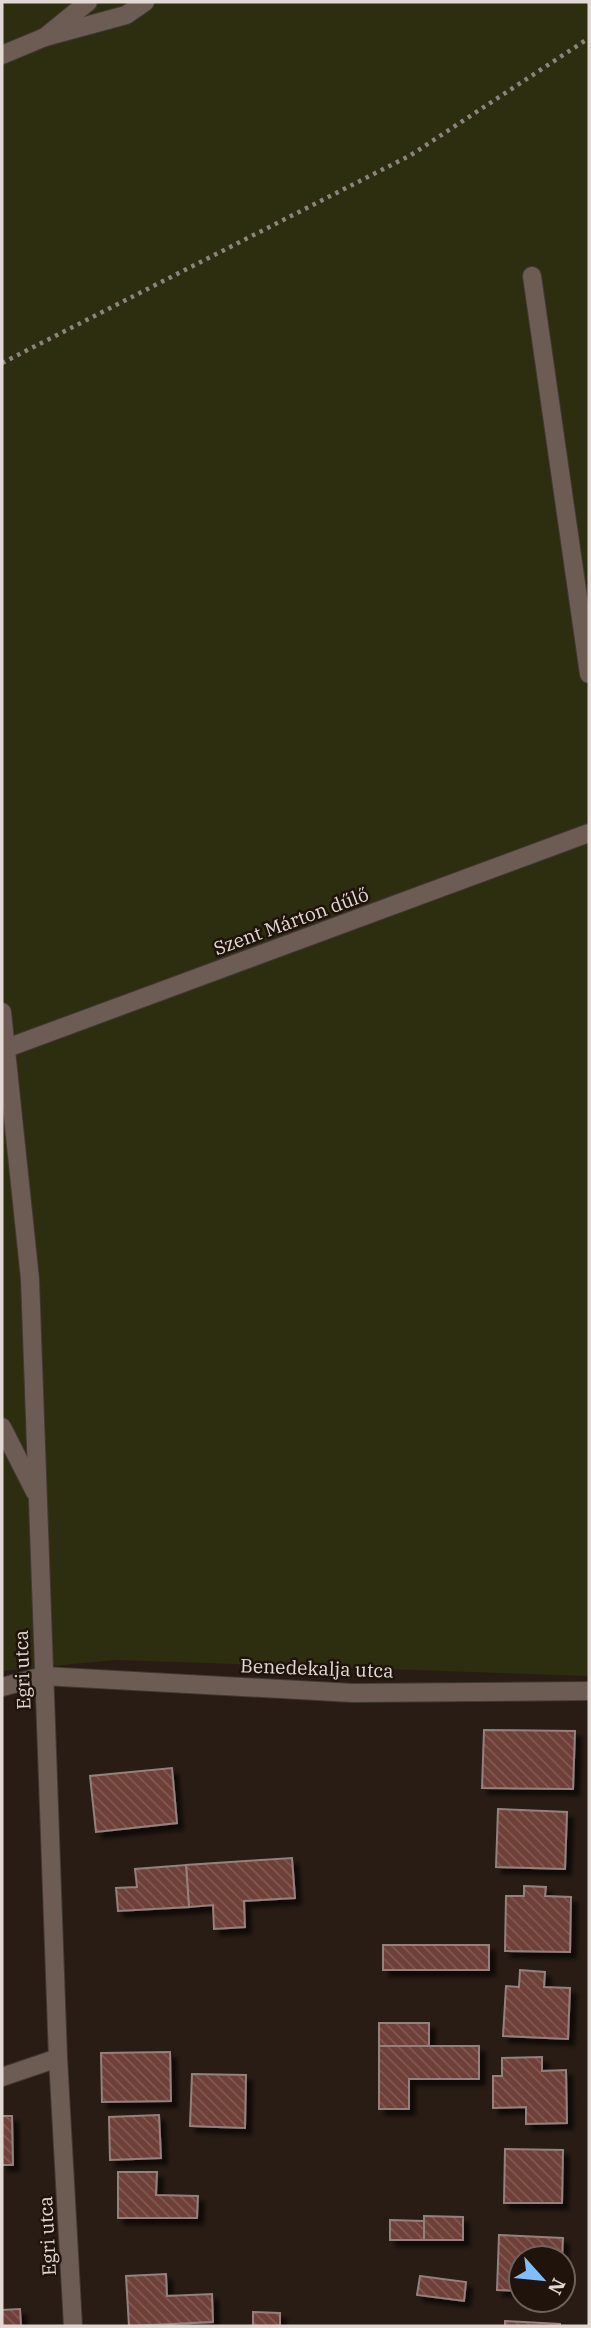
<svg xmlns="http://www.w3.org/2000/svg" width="591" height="2328" font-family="'IBM Plex Serif',serif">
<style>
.green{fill:#2d2d10}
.building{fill:url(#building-back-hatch);stroke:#94807c;stroke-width:2;filter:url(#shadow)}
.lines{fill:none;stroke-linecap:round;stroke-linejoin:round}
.street-casing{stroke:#433934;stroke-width:20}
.path{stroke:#8e837d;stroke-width:4.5;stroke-dasharray:3.5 5;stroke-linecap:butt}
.street{stroke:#6c5c54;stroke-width:18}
.labels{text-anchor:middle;stroke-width:5;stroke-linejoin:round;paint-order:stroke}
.street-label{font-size:19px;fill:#e2d9d4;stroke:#1f130c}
</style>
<defs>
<pattern id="building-back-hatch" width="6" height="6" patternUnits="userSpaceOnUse" patternTransform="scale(1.75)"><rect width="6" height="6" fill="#6e3f37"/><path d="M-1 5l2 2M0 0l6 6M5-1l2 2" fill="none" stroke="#825a53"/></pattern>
<filter id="shadow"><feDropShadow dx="6" dy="6" stdDeviation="2" flood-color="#0009"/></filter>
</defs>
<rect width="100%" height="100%" fill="#291c15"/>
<path class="green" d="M 2,2 L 589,2 L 589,1676 L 115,1660 L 2,1671 Z"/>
<g class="building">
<path d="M 484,1730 L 575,1731 L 573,1789 L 482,1788 Z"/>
<path d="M 172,1768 L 177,1823 L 96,1832 L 90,1776 Z"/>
<path d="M 498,1809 L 567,1812 L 565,1869 L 496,1867 Z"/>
<path d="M 292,1858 L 295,1898 L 244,1901 L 245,1927 L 214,1929 L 213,1905 L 189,1907 L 186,1865 Z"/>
<path d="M 186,1865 L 189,1907 L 118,1911 L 116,1888 L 137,1887 L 135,1869 Z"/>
<path d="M 524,1886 L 546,1887 L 545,1896 L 571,1897 L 570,1952 L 505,1951 L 506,1896 L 524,1896 Z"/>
<rect x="383" y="1945" width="106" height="25"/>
<path d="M 520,1970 L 545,1972 L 544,1987 L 570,1988 L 568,2039 L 503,2036 L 506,1986 L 519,1987 Z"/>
<rect x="379" y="2023" width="50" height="23"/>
<path d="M 379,2046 L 479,2046 L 479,2079 L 409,2079 L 409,2109 L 379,2109 Z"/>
<path d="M 170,2052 L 171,2101 L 102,2102 L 101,2053 Z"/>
<path d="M 542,2057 L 542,2071 L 566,2070 L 567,2123 L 526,2124 L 526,2107 L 493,2108 L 493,2076 L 502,2076 L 502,2058 Z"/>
<path d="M 192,2074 L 246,2075 L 245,2128 L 190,2126 Z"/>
<path d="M 159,2115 L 161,2158 L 110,2160 L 109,2117 Z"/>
<path d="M 2,2116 L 12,2116 L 13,2165 L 2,2165 Z"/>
<path d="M 505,2149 L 563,2150 L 562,2203 L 504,2203 Z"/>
<path d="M 118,2172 L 157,2172 L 156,2195 L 198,2196 L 197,2218 L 118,2218 Z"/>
<path d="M 424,2216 L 463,2217 L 463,2240 L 424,2240 Z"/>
<path d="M 390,2220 L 424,2221 L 424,2240 L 390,2240 Z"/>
<path d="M 499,2235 L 563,2238 L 562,2258 L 521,2258 L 521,2291 L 497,2290 Z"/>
<path d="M 166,2274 L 167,2296 L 212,2294 L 213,2322 L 129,2326 L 126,2276 Z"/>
<path d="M 420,2276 L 466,2282 L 464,2301 L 417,2295 Z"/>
<path d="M 20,2309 L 21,2326 L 2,2326 L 2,2310 Z"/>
<path d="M 253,2312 L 280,2313 L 280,2326 L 253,2326 Z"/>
<path d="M 505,2321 L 560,2324 L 560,2326 L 505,2326 Z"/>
</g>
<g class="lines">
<defs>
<g id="street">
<path d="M 45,37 L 126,15 L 145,2"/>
<path d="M 2,55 L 45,37 L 88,2"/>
<path d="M 532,276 L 589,674"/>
<path d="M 2,1012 L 30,1279 L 58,2058 L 73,2326"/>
<path d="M 7,1048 L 589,833"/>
<path d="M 2,1427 L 35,1492"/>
<path d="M 2,1687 L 43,1676 L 353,1693 L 589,1691"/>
<path d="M 2,2077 L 58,2058"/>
</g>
</defs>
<use href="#street" class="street-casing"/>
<path class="path" d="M 2,363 L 411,155 L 589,38"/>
<use href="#street" class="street"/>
</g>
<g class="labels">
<g class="street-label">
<text transform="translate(291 921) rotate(-20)" y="7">Szent Márton dűlő</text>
<text transform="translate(317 1668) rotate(2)" y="7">Benedekalja utca</text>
<text transform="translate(22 1670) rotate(-92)" y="7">Egri utca</text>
<text transform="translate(47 2236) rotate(-93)" y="7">Egri utca</text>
</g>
</g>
<rect width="591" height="2328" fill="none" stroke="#e2d9d4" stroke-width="7"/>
<g transform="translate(542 2279) rotate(117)"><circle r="33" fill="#1f130c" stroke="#6d625c" stroke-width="2"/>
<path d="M0-5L12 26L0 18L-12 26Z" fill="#80bdfa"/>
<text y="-10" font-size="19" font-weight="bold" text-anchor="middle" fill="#e2d9d4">N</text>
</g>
</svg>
